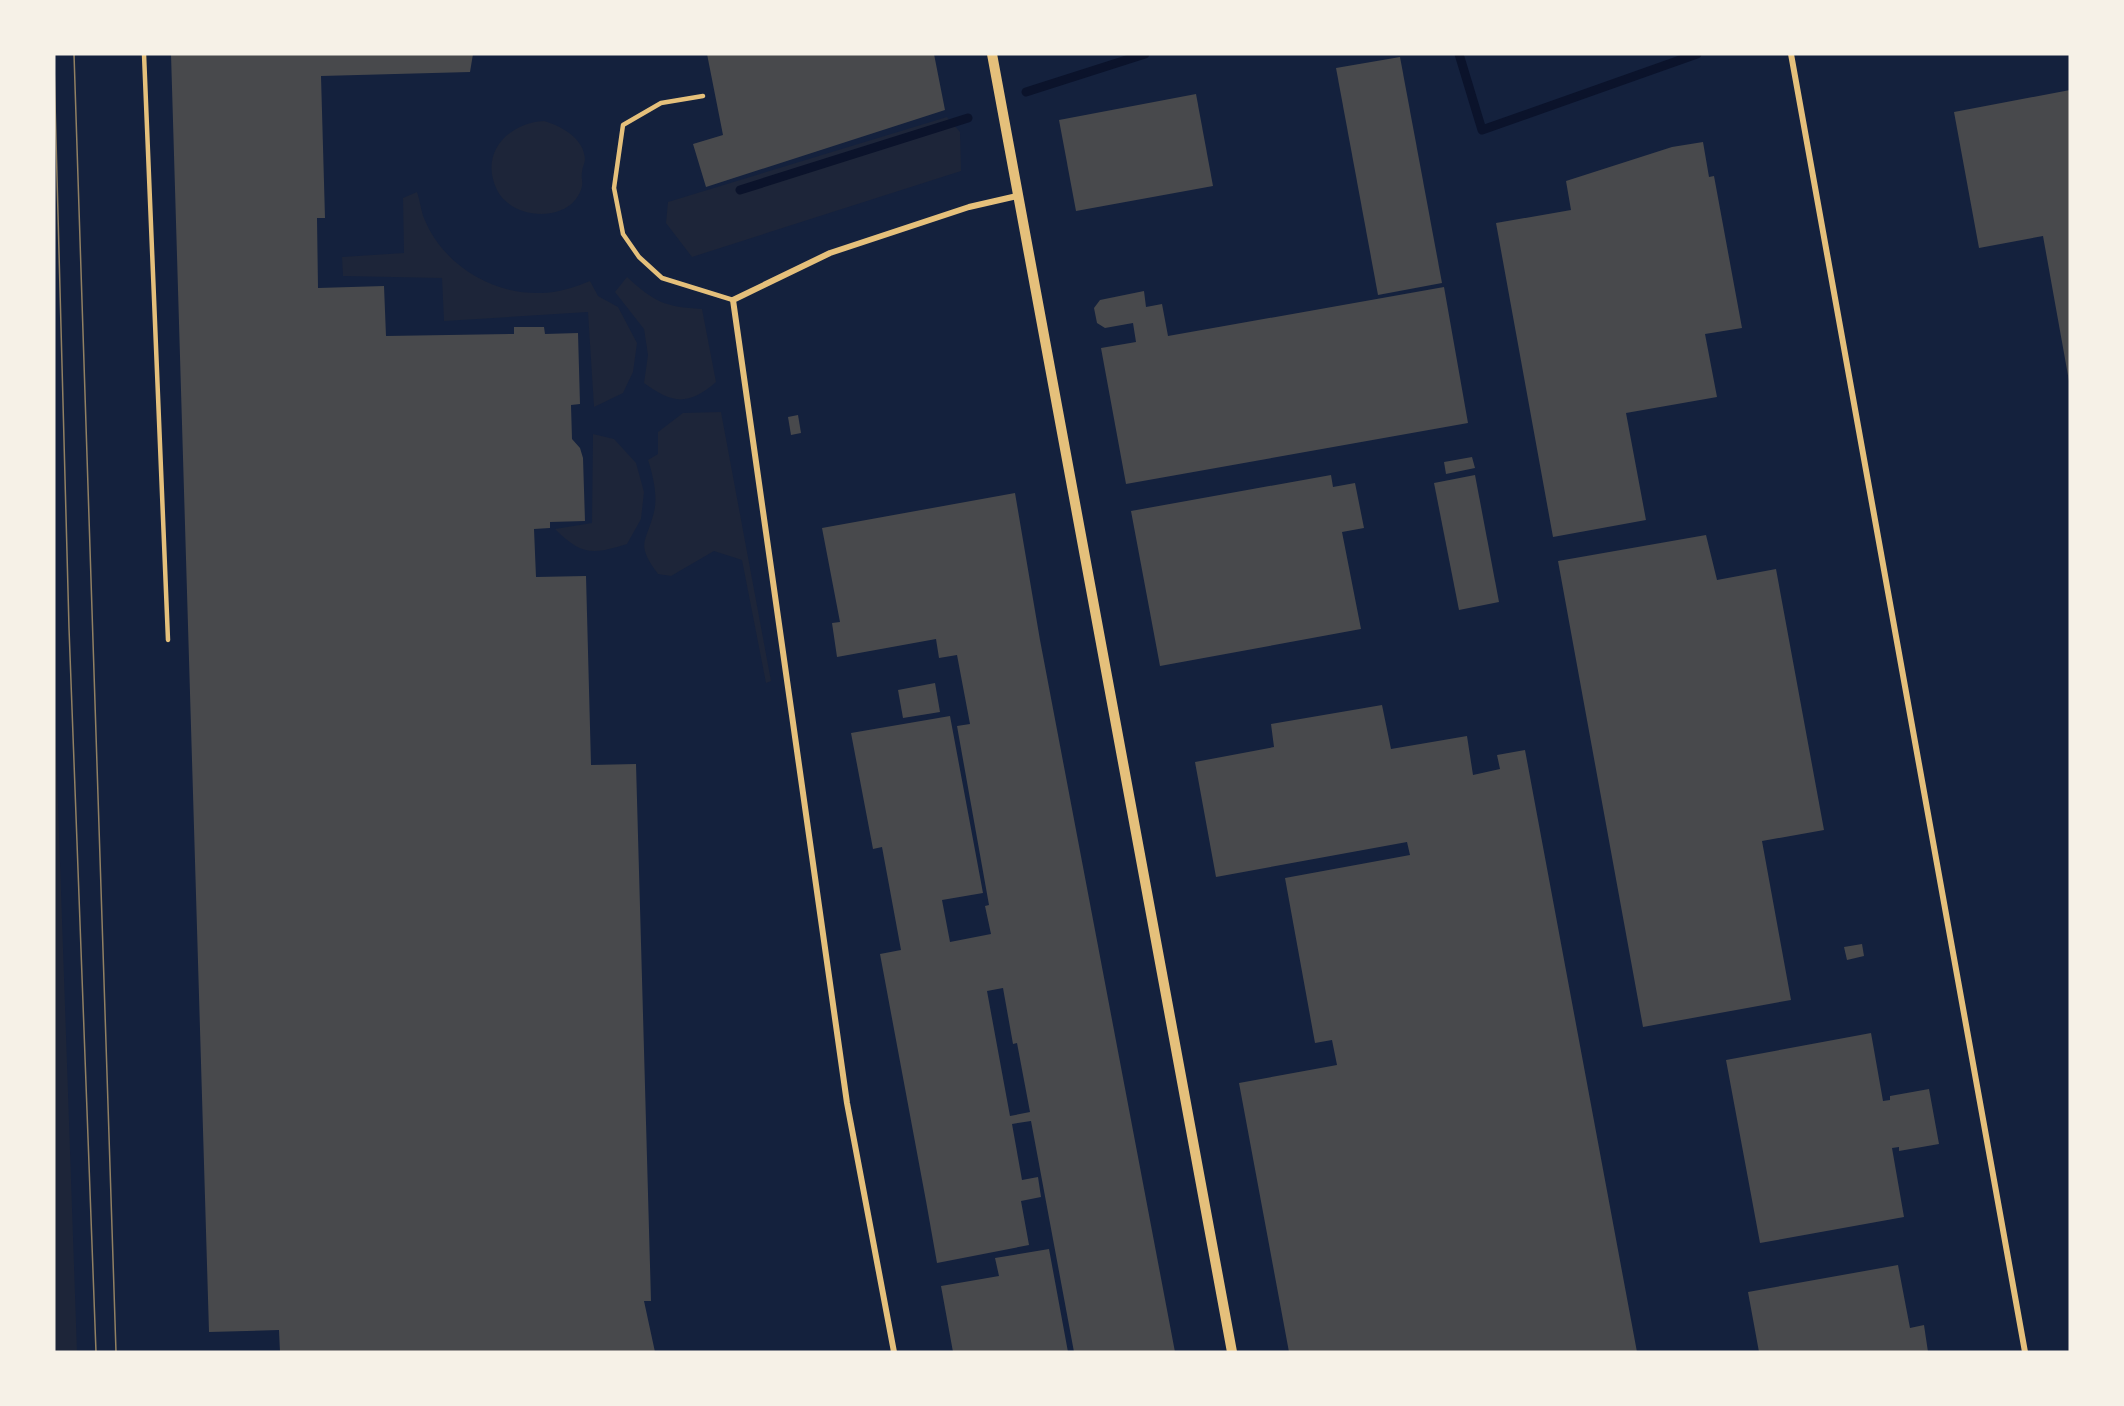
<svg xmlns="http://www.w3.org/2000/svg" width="2124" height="1406" font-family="'Asap Condensed',sans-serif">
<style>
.green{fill:#1d2539}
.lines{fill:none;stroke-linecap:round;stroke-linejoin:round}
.stream{stroke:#0b132b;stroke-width:9}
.building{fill:#48494c;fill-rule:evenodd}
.service{stroke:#e5c07b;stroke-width:4.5}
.minor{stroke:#e5c07b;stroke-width:6}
.tertiary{stroke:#e5c07b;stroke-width:10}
.tram{stroke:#918062;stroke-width:1.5}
</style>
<rect width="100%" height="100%" fill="#14213d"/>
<g class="green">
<path d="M 947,117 L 960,132 L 961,171 L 692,257 L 666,223 L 668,202 Z"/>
<path d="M 544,121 C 561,126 584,138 585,159 C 585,163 582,168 582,172 C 581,177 583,182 582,186 C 574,223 513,222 497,190 C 479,153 508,123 544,121 Z"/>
<path d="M 417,192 C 420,200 421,211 424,218 C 442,264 492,295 541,293 C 558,293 575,287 590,281 L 598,296 L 618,307 L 637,343 L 633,372 L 623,393 L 594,407 L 588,312 L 444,321 L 442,278 L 343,276 L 342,257 L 404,253 L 403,198 Z"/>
<path d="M 627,277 C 654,302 665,307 702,309 L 716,382 C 688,406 673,404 644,383 L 648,355 L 644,329 L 615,292 Z"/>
<path d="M 721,412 L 771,681 L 766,683 L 742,560 L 714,551 L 671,576 L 658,574 C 635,543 646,544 654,512 C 658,497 653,475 648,460 L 658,454 L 658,432 L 683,413 Z"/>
<path d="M 593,434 L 614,439 L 636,463 L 644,492 L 641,519 L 627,544 C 592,555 581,555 555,529 L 592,523 Z"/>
<path d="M 54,689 L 77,1352 L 54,1352 Z"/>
</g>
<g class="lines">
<g class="stream">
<path d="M 1459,54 L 1482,130 L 1697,54"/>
<path d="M 1026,92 L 1145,54"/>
<path d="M 740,190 L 968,118"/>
</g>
</g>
<g class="building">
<path d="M 171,54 L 473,54 L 470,72 L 321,76 L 325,218 L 317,218 L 318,288 L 384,286 L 386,336 L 514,334 L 514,327 L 544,327 L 545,334 L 578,333 L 580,404 L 571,405 L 572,439 L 580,448 L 583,458 L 585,521 L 550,522 L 550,528 L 534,529 L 536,577 L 586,576 L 591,765 L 636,764 L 651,1301 L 644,1301 L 655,1352 L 280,1352 L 279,1330 L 209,1332 Z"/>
<path d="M 707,54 L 934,54 L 945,110 L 706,187 L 693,144 L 723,135 Z"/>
<path d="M 1400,57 L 1442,283 L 1378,295 L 1336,68 Z"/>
<path d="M 2070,90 L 2070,381 L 2069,381 L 2043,236 L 1979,248 L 1954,112 Z"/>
<path d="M 1196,94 L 1213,186 L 1076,211 L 1059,120 Z"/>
<path d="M 1703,142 L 1709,177 L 1714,176 L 1742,328 L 1705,334 L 1717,397 L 1626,413 L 1646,520 L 1553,537 L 1496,223 L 1571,210 L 1566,181 L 1672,147 Z"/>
<path d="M 1444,287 L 1468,423 L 1126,484 L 1101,348 L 1136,342 L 1133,323 L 1105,328 L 1097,323 L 1094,308 L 1100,300 L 1144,291 L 1146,307 L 1162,304 L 1168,336 Z"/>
<path d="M 798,415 L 801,433 L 791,435 L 788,417 Z"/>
<path d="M 1472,457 L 1475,468 L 1446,474 L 1444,462 Z"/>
<path d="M 1331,475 L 1333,487 L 1355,483 L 1364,528 L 1342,532 L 1361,629 L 1160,666 L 1131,511 Z"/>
<path d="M 1475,475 L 1499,602 L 1459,610 L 1434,483 Z"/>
<path d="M 1015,493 L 1040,640 L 1175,1352 L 1074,1352 L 1031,1121 L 1012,1124 L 1022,1180 L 1038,1177 L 1041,1197 L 1021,1201 L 1029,1245 L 937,1263 L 926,1201 L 880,954 L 901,950 L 882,847 L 873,849 L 851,733 L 950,716 L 983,893 L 942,900 L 950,942 L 991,934 L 985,906 L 989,905 L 957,726 L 970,724 L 957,655 L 939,658 L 936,639 L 837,657 L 832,623 L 840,622 L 822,528 ZM 1003,988 L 1013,1044 L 1017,1043 L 1030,1112 L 1010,1116 L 987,991 Z"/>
<path d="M 1706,535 L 1717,580 L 1776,569 L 1824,830 L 1762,841 L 1791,1000 L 1643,1027 L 1558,561 Z"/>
<path d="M 935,683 L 940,712 L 903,718 L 898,690 Z"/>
<path d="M 1382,705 L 1391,749 L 1467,736 L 1473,775 L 1500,769 L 1497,755 L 1525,750 L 1637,1352 L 1289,1352 L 1239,1083 L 1337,1065 L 1332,1040 L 1315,1043 L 1285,878 L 1410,855 L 1407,842 L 1216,877 L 1195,762 L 1274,747 L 1271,724 Z"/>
<path d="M 1862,944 L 1864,956 L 1847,960 L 1844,947 Z"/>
<path d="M 1871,1033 L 1883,1101 L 1890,1100 L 1890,1096 L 1929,1089 L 1939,1144 L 1899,1151 L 1899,1147 L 1892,1148 L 1904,1217 L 1760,1243 L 1726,1060 Z"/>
<path d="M 1049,1249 L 1068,1352 L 953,1352 L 941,1286 L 999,1276 L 995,1258 Z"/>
<path d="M 1898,1265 L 1910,1328 L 1924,1325 L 1928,1352 L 1759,1352 L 1748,1292 Z"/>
</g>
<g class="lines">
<g class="service">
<path d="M 144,54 L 168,640"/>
<path d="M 703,96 L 661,103 L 623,125 L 614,188 L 623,234 L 639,257 L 662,278 L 733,300"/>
</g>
<g class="minor">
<path d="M 1791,54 L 2025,1352"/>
<path d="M 894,1352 L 847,1103 L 733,300 L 830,253 L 969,207 L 1017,196"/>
</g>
<path class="tertiary" d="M 992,54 L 1232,1352"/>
<g class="tram">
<path d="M 74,54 L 116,1352"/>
<path d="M 54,64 L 69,628 L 96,1352"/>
</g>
</g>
<rect width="2124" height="1406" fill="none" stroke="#f6f1e7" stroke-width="111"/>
</svg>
